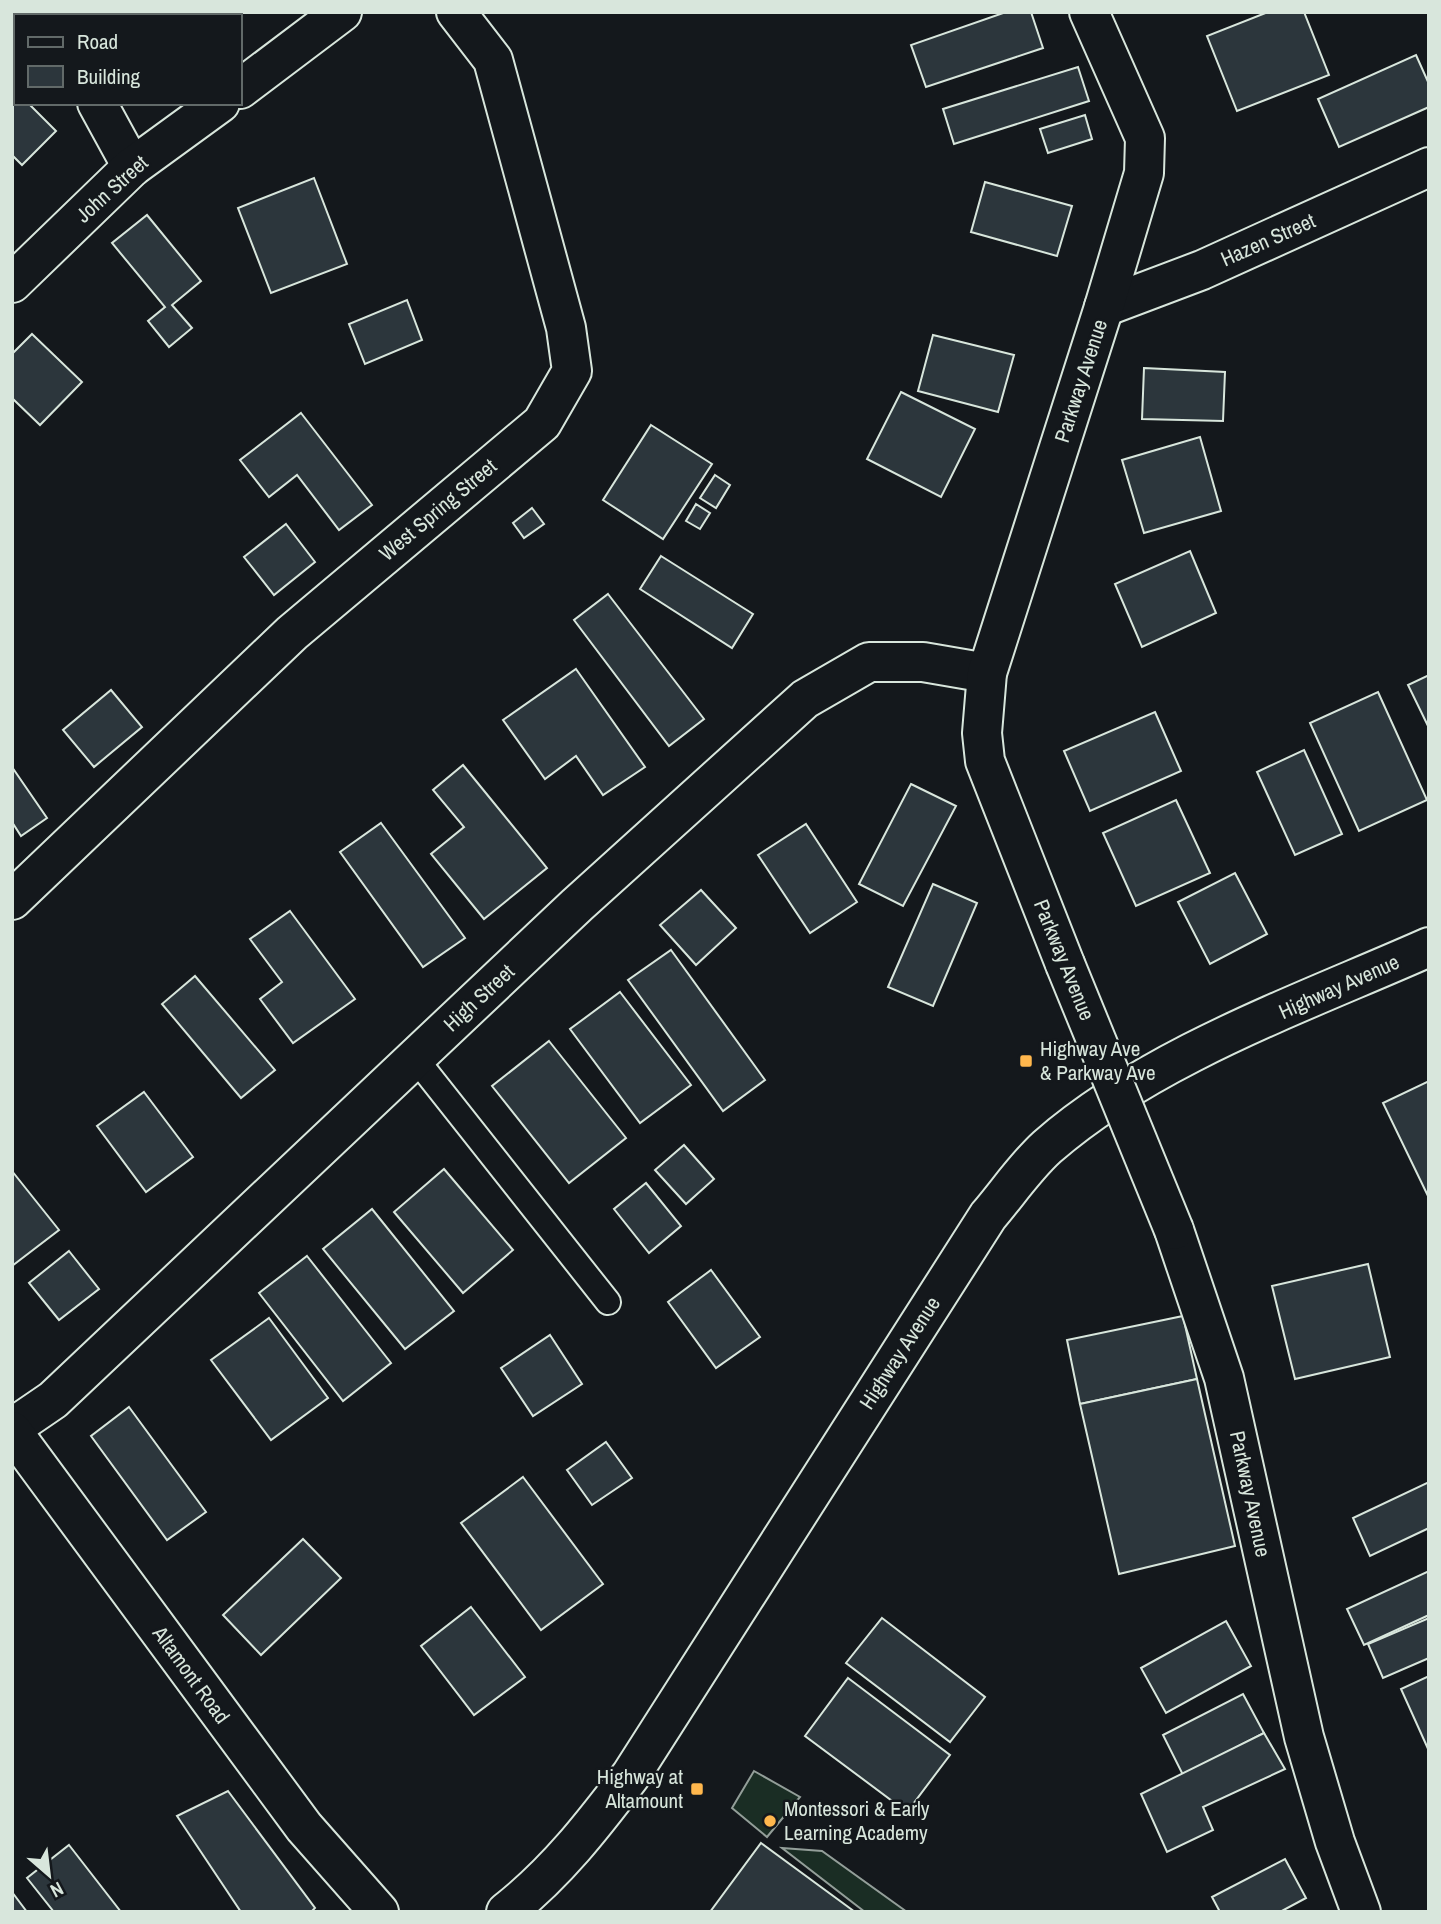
<svg xmlns="http://www.w3.org/2000/svg" width="1441" height="1924" font-family="'Archivo Narrow',sans-serif">
<style>
.green{fill:#1a2d24;stroke:#939e99;stroke-width:2}
.building{fill:#2c363c;stroke:#d8e6dc;stroke-width:2}
.lines{fill:none;stroke-linecap:round;stroke-linejoin:round}
.service-casing{stroke:#d8e6dc;stroke-width:28}
.minor-casing{stroke:#d8e6dc;stroke-width:42}
.tertiary-casing{stroke:#d8e6dc;stroke-width:42}
.secondary-casing{stroke:#d8e6dc;stroke-width:42}
.service{stroke:#14181c;stroke-width:24}
.minor{stroke:#14181c;stroke-width:38}
.tertiary{stroke:#14181c;stroke-width:38}
.secondary{stroke:#14181c;stroke-width:38}
.tertiary-bridge-casing{stroke:#d8e6dc;stroke-width:42;stroke-linecap:butt}
.tertiary-bridge{stroke:#14181c;stroke-width:38}
.poi-dot{fill:#ffb74d;stroke:#14181c;stroke-width:2.5}
.labels{text-anchor:middle;stroke-width:5;stroke-linejoin:round;paint-order:stroke}
.street-label{font-size:21px;fill:#d8e6dc;stroke:#14181c}
.poi-label{font-size:21px;fill:#d8e6dc;stroke:#14181c;text-anchor:start}
</style>
<rect width="100%" height="100%" fill="#14181c"/>
<g class="green">
<path d="M 754,1771 L 800,1797 L 767,1837 L 732,1808 Z"/>
<path d="M 782,1848 L 822,1851 L 907,1912 L 865,1912 Z"/>
</g>
<g class="building">
<path d="M 1006,12 L 1031,12 L 1043,48 L 926,87 L 911,45 Z"/>
<path d="M 1268,12 L 1304,12 L 1329,75 L 1237,111 L 1207,36 Z"/>
<path d="M 1416,55 L 1429,84 L 1429,107 L 1339,147 L 1318,99 Z"/>
<path d="M 1078,67 L 1089,101 L 954,144 L 943,109 Z"/>
<path d="M 12,88 L 16,91 L 16,103 L 28,103 L 56,131 L 22,165 L 12,155 Z"/>
<path d="M 1085,115 L 1092,139 L 1048,153 L 1040,129 Z"/>
<path d="M 314,178 L 347,264 L 271,293 L 238,208 Z"/>
<path d="M 985,182 L 1072,206 L 1057,256 L 971,232 Z"/>
<path d="M 147,215 L 201,281 L 172,305 L 192,328 L 169,347 L 148,321 L 165,307 L 112,243 Z"/>
<path d="M 407,300 L 422,340 L 365,364 L 349,324 Z"/>
<path d="M 32,334 L 82,382 L 40,425 L 12,398 L 12,354 Z"/>
<path d="M 933,335 L 1014,355 L 998,412 L 918,391 Z"/>
<path d="M 1144,368 L 1225,372 L 1223,421 L 1142,419 Z"/>
<path d="M 901,392 L 975,429 L 941,497 L 867,459 Z"/>
<path d="M 301,413 L 372,505 L 339,530 L 297,475 L 269,497 L 240,460 Z"/>
<path d="M 651,425 L 712,464 L 663,539 L 603,500 Z"/>
<path d="M 1200,437 L 1221,511 L 1144,533 L 1122,460 Z"/>
<path d="M 715,475 L 730,485 L 716,508 L 700,498 Z"/>
<path d="M 696,504 L 710,513 L 700,529 L 686,521 Z"/>
<path d="M 532,508 L 544,524 L 524,538 L 513,523 Z"/>
<path d="M 286,524 L 315,562 L 274,595 L 244,557 Z"/>
<path d="M 1190,551 L 1216,613 L 1142,647 L 1115,584 Z"/>
<path d="M 661,556 L 753,614 L 732,648 L 640,589 Z"/>
<path d="M 608,594 L 704,719 L 669,746 L 574,620 Z"/>
<path d="M 576,669 L 645,767 L 603,795 L 576,756 L 545,779 L 503,720 Z"/>
<path d="M 1429,675 L 1429,728 L 1408,685 Z"/>
<path d="M 111,690 L 142,727 L 94,767 L 63,730 Z"/>
<path d="M 1378,692 L 1427,800 L 1359,831 L 1310,723 Z"/>
<path d="M 1155,712 L 1181,771 L 1090,811 L 1064,751 Z"/>
<path d="M 1304,750 L 1342,834 L 1295,855 L 1257,772 Z"/>
<path d="M 463,765 L 547,868 L 484,919 L 431,854 L 464,827 L 433,790 Z"/>
<path d="M 12,767 L 47,818 L 21,836 L 12,822 Z"/>
<path d="M 911,784 L 956,806 L 903,906 L 859,884 Z"/>
<path d="M 1176,800 L 1210,873 L 1136,906 L 1103,833 Z"/>
<path d="M 381,823 L 465,938 L 423,967 L 340,852 Z"/>
<path d="M 806,824 L 857,902 L 810,933 L 758,855 Z"/>
<path d="M 1235,873 L 1267,934 L 1210,964 L 1178,902 Z"/>
<path d="M 933,884 L 977,903 L 933,1006 L 888,987 Z"/>
<path d="M 701,890 L 736,928 L 696,965 L 660,925 Z"/>
<path d="M 290,911 L 355,999 L 293,1043 L 260,999 L 282,982 L 250,939 Z"/>
<path d="M 671,950 L 765,1080 L 723,1111 L 628,980 Z"/>
<path d="M 195,976 L 275,1070 L 241,1098 L 162,1004 Z"/>
<path d="M 620,992 L 691,1085 L 640,1123 L 570,1029 Z"/>
<path d="M 549,1041 L 626,1138 L 569,1183 L 492,1086 Z"/>
<path d="M 1429,1081 L 1429,1195 L 1428,1196 L 1383,1103 Z"/>
<path d="M 144,1092 L 193,1157 L 146,1192 L 97,1126 Z"/>
<path d="M 684,1145 L 714,1179 L 686,1204 L 655,1170 Z"/>
<path d="M 444,1169 L 513,1250 L 463,1293 L 394,1212 Z"/>
<path d="M 12,1171 L 59,1230 L 12,1266 Z"/>
<path d="M 646,1183 L 681,1226 L 649,1253 L 614,1209 Z"/>
<path d="M 372,1209 L 454,1311 L 405,1349 L 323,1249 Z"/>
<path d="M 69,1251 L 99,1289 L 59,1320 L 29,1283 Z"/>
<path d="M 307,1256 L 391,1363 L 343,1401 L 259,1293 Z"/>
<path d="M 1368,1264 L 1390,1357 L 1295,1379 L 1272,1286 Z"/>
<path d="M 711,1270 L 760,1337 L 716,1368 L 668,1302 Z"/>
<path d="M 1183,1316 L 1197,1379 L 1080,1404 L 1067,1340 Z"/>
<path d="M 269,1318 L 328,1398 L 271,1440 L 211,1360 Z"/>
<path d="M 550,1335 L 582,1384 L 533,1416 L 501,1368 Z"/>
<path d="M 1197,1379 L 1235,1546 L 1119,1574 L 1080,1404 Z"/>
<path d="M 129,1407 L 206,1512 L 167,1540 L 91,1436 Z"/>
<path d="M 606,1442 L 632,1478 L 592,1505 L 567,1470 Z"/>
<path d="M 523,1477 L 603,1584 L 541,1630 L 461,1523 Z"/>
<path d="M 1429,1482 L 1429,1528 L 1370,1556 L 1353,1518 Z"/>
<path d="M 303,1539 L 341,1578 L 261,1655 L 223,1615 Z"/>
<path d="M 1429,1571 L 1429,1615 L 1364,1645 L 1347,1609 Z"/>
<path d="M 471,1607 L 525,1677 L 474,1715 L 421,1646 Z"/>
<path d="M 882,1618 L 985,1697 L 950,1742 L 846,1663 Z"/>
<path d="M 1429,1618 L 1429,1658 L 1383,1678 L 1368,1644 Z"/>
<path d="M 1226,1621 L 1251,1666 L 1166,1713 L 1141,1668 Z"/>
<path d="M 1429,1676 L 1429,1751 L 1401,1689 Z"/>
<path d="M 848,1678 L 950,1755 L 907,1812 L 805,1736 Z"/>
<path d="M 1243,1694 L 1264,1733 L 1183,1775 L 1163,1735 Z"/>
<path d="M 1264,1733 L 1285,1769 L 1203,1807 L 1213,1830 L 1167,1852 L 1141,1794 Z"/>
<path d="M 228,1791 L 315,1908 L 311,1912 L 241,1912 L 177,1816 Z"/>
<path d="M 761,1843 L 855,1912 L 710,1912 Z"/>
<path d="M 69,1845 L 121,1912 L 54,1912 L 27,1878 Z"/>
<path d="M 1285,1859 L 1306,1898 L 1280,1912 L 1220,1912 L 1212,1897 Z"/>
<path d="M 12,1892 L 27,1912 L 12,1912 Z"/>
</g>
<g class="lines">
<defs>
<path id="service" d="M 415,1058 L 608,1302"/>
<g id="minor">
<path d="M 47,12 L 49,16"/>
<path d="M 240,89 L 342,12"/>
<path d="M 97,103 L 132,167"/>
<path d="M 12,283 L 132,167 L 220,103"/>
<path d="M 1104,307 L 1202,270 L 1429,167"/>
<path d="M 12,900 L 292,633 L 542,423 L 572,371 L 566,328 L 493,60 L 456,12"/>
<path d="M 12,1428 L 53,1400 L 577,905 L 805,699 L 869,662 L 923,662 L 987,673"/>
<path d="M 12,1431 L 304,1827 L 379,1912"/>
</g>
<g id="tertiary">
<path d="M 1065,964 L 985,761 L 982,733 L 987,673 L 1104,307 L 1144,173 L 1145,138 L 1089,12"/>
<path d="M 1174,1230 L 1224,1378 L 1304,1737 L 1335,1842 L 1361,1912"/>
</g>
<path id="secondary" d="M 506,1912 C 556,1873 593,1825 631,1775 L 988,1216 C 1007,1194 1025,1167 1047,1147 C 1151,1056 1303,1003 1429,947"/>
</defs>
<use href="#service" class="service-casing"/>
<use href="#minor" class="minor-casing"/>
<use href="#tertiary" class="tertiary-casing"/>
<use href="#secondary" class="secondary-casing"/>
<use href="#service" class="service"/>
<use href="#minor" class="minor"/>
<use href="#tertiary" class="tertiary"/>
<use href="#secondary" class="secondary"/>
<defs>
<path id="tertiary-bridge" d="M 1065,964 L 1174,1230"/>
</defs>
<use href="#tertiary-bridge" class="tertiary-bridge-casing"/>
<use href="#tertiary-bridge" class="tertiary-bridge"/>
</g>
<g class="poi-dot">
<rect x="1019" y="1054" width="14" height="14" rx="3.5"/>
<rect x="690" y="1782" width="14" height="14" rx="3.5"/>
<circle cx="770" cy="1821" r="7"/>
</g>
<g class="labels">
<g class="street-label">
<text transform="translate(112 189) rotate(-42)" y="7">John Street</text>
<text transform="translate(1268 240) rotate(-24)" y="7">Hazen Street</text>
<text transform="translate(1081 381) rotate(-72)" y="7">Parkway Avenue</text>
<text transform="translate(438 510) rotate(-40)" y="7">West Spring Street</text>
<text transform="translate(1064 960) rotate(68)" y="7">Parkway Avenue</text>
<text transform="translate(1339 987) rotate(-24)" y="7">Highway Avenue</text>
<text transform="translate(479 998) rotate(-43)" y="7">High Street</text>
<text transform="translate(900 1353) rotate(-57)" y="7">Highway Avenue</text>
<text transform="translate(1250 1494) rotate(78)" y="7">Parkway Avenue</text>
<text transform="translate(191 1675) rotate(54)" y="7">Altamont Road</text>
</g>
<g class="poi-label">
<text x="1040" y="1056">Highway Ave<tspan x="1040" dy="24">&amp; Parkway Ave</tspan></text>
<text x="683" y="1784" text-anchor="end">Highway at<tspan x="683" dy="24">Altamount</tspan></text>
<text x="784" y="1816">Montessori &amp; Early<tspan x="784" dy="24">Learning Academy</tspan></text>
</g>
</g>
<rect width="1441" height="1924" fill="none" stroke="#d8e6dc" stroke-width="28"/>
<rect x="14" y="14" width="228" height="91" fill="#14181c" stroke="#626a69" stroke-width="2"/>
<rect x="28" y="37" width="35" height="10" fill="#14181c" stroke="#626a69" stroke-width="2"/>
<text x="77" y="49" font-size="21" fill="#d8e6dc">Road</text>
<rect x="28" y="66" width="35" height="21" fill="#2c363c" stroke="#626a69" stroke-width="2"/>
<text x="77" y="84" font-size="21" fill="#d8e6dc">Building</text>
<g transform="translate(49 1875) rotate(152)" stroke="#14181c" stroke-width="5" paint-order="stroke">
<path d="M0-5L12 26L0 18L-12 26Z" fill="#d8e6dc"/>
<text y="-10" font-size="19" font-weight="bold" text-anchor="middle" fill="#d8e6dc">N</text>
</g>
</svg>
